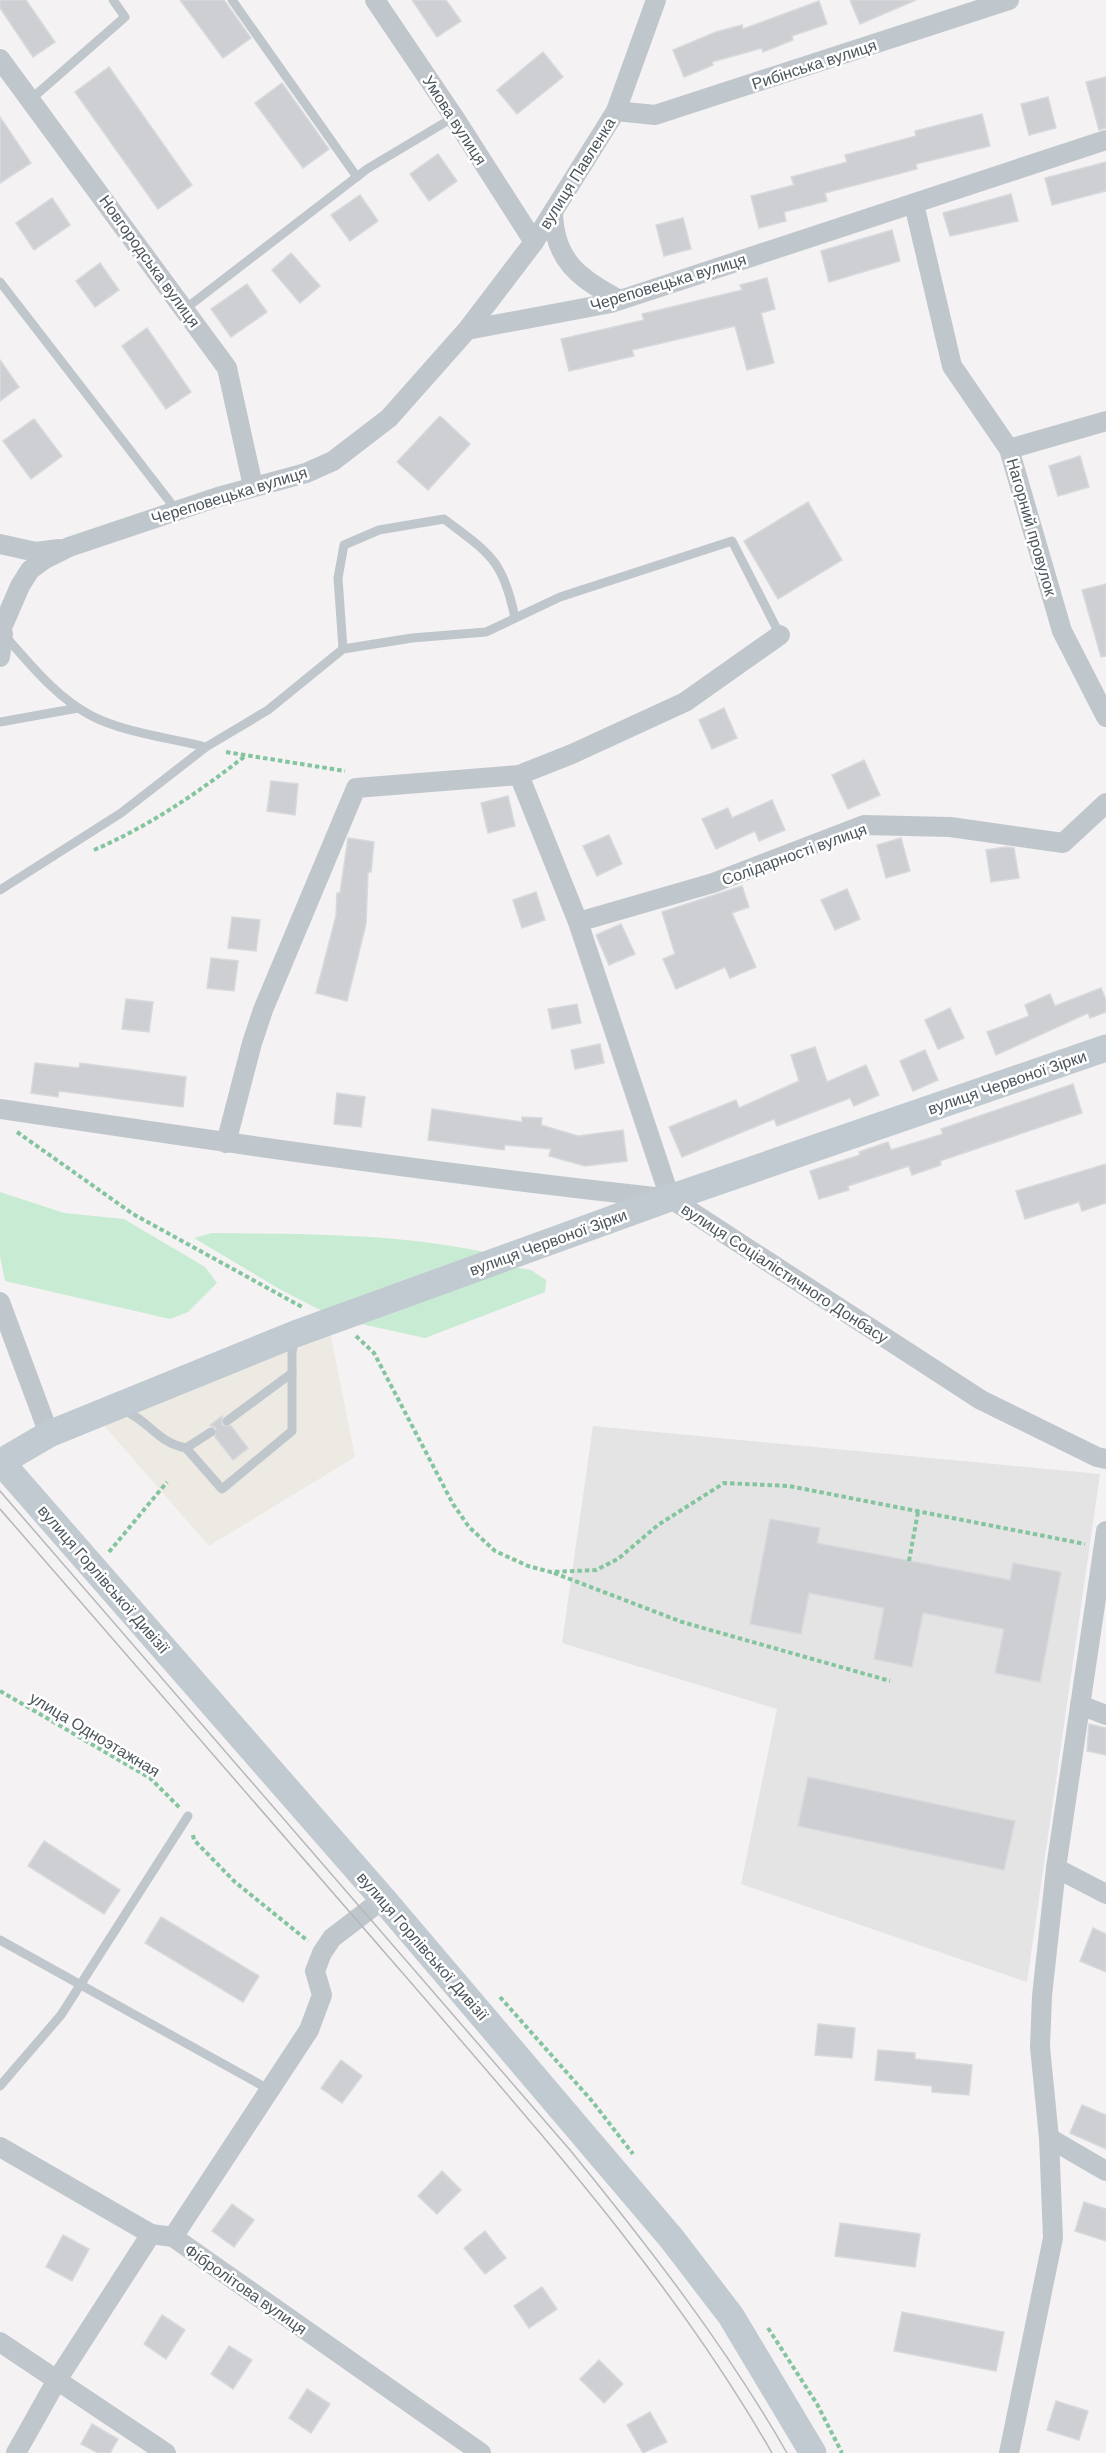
<svg xmlns="http://www.w3.org/2000/svg" width="1106" height="2453" font-family="'DM Sans',sans-serif">
<style>
.commercial{fill:#edeae3}
.education{fill:#e5e4e4}
.green{fill:#c8ebd3}
.building{fill:#cdcfd3;stroke:#d7d9dc;stroke-width:1.5}
.lines{fill:none;stroke-linecap:round;stroke-linejoin:round}
.path{stroke:#84c5a0;stroke-width:4;stroke-dasharray:4.5 3;stroke-linecap:butt}
.lane{stroke:#c0c7cc;stroke-width:9}
.street{stroke:#c0c7cc;stroke-width:20}
.secondary{stroke:#c1cad1;stroke-width:27}
.tram{stroke:#b5b8bb;stroke-width:1.5}
.labels{text-anchor:middle;stroke-width:5;stroke-linejoin:round;paint-order:stroke}
.street-label{font-size:16px;fill:#4c565d;stroke:#fff}
</style>
<rect width="100%" height="100%" fill="#f4f2f3"/>
<path class="commercial" d="M 328,1322 L 355,1457 L 209,1546 L 94,1414 Z"/>
<path class="education" d="M 593,1426 L 1100,1474 L 1027,1982 L 741,1884 L 777,1709 L 562,1643 Z"/>
<g class="green">
<path d="M 0,1192 L 64,1213 L 124,1219 L 205,1267 L 217,1283 L 188,1312 L 170,1319 L 5,1281 L 0,1256 Z"/>
<path d="M 212,1233 C 304,1234 394,1233 485,1252 L 326,1313 L 281,1290 L 194,1238 Z"/>
<path d="M 512,1267 L 531,1270 L 546,1280 L 545,1292 L 425,1338 L 361,1324 Z"/>
</g>
<g class="building">
<path d="M 0,0 L 26,0 L 55,42 L 33,57 L 0,8 Z"/>
<path d="M 180,0 L 224,0 L 251,38 L 223,58 Z"/>
<path d="M 412,0 L 446,0 L 461,21 L 437,37 Z"/>
<path d="M 850,0 L 916,0 L 860,24 Z"/>
<path d="M 819,1 L 827,24 L 792,36 L 793,40 L 763,52 L 762,48 L 712,62 L 713,65 L 684,77 L 673,50 L 716,32 L 742,25 L 743,29 Z"/>
<path d="M 543,52 L 563,77 L 517,114 L 497,90 Z"/>
<path d="M 109,67 L 192,185 L 158,209 L 75,92 Z"/>
<path d="M 1106,77 L 1106,128 L 1099,130 L 1086,82 Z"/>
<path d="M 282,83 L 329,149 L 303,168 L 255,103 Z"/>
<path d="M 1048,97 L 1056,128 L 1029,135 L 1021,104 Z"/>
<path d="M 982,114 L 990,146 L 916,164 L 917,169 L 825,193 L 827,201 L 784,212 L 786,221 L 759,228 L 751,196 L 794,185 L 791,177 L 847,162 L 845,155 L 916,136 L 915,131 Z"/>
<path d="M 0,117 L 31,163 L 0,183 Z"/>
<path d="M 438,154 L 457,181 L 429,201 L 410,174 Z"/>
<path d="M 1106,162 L 1106,191 L 1052,205 L 1045,178 Z"/>
<path d="M 1011,194 L 1018,221 L 950,236 L 943,213 Z"/>
<path d="M 360,195 L 378,221 L 350,241 L 331,215 Z"/>
<path d="M 52,198 L 70,225 L 34,250 L 16,223 Z"/>
<path d="M 683,218 L 691,249 L 664,256 L 656,225 Z"/>
<path d="M 892,230 L 900,261 L 829,282 L 821,251 Z"/>
<path d="M 291,253 L 320,286 L 300,303 L 272,270 Z"/>
<path d="M 100,263 L 119,290 L 95,307 L 76,281 Z"/>
<path d="M 767,278 L 775,309 L 761,313 L 774,363 L 747,370 L 735,326 L 632,350 L 634,356 L 569,371 L 561,339 L 644,320 L 642,314 L 742,290 L 740,285 Z"/>
<path d="M 247,284 L 267,312 L 231,337 L 211,309 Z"/>
<path d="M 147,328 L 191,392 L 166,409 L 122,346 Z"/>
<path d="M 0,360 L 19,387 L 0,401 Z"/>
<path d="M 440,416 L 470,444 L 428,490 L 397,462 Z"/>
<path d="M 34,419 L 62,456 L 31,479 L 3,441 Z"/>
<path d="M 1080,456 L 1089,487 L 1058,496 L 1049,466 Z"/>
<path d="M 808,502 L 842,560 L 778,599 L 744,541 Z"/>
<path d="M 1106,584 L 1106,656 L 1101,657 L 1082,590 Z"/>
<path d="M 724,708 L 737,738 L 712,749 L 699,720 Z"/>
<path d="M 864,760 L 880,795 L 848,809 L 832,775 Z"/>
<path d="M 271,781 L 298,784 L 295,815 L 267,811 Z"/>
<path d="M 508,796 L 515,826 L 488,833 L 481,803 Z"/>
<path d="M 772,800 L 785,830 L 759,841 L 755,831 L 716,849 L 702,819 L 728,808 L 732,818 Z"/>
<path d="M 609,835 L 622,864 L 597,876 L 583,846 Z"/>
<path d="M 348,838 L 374,842 L 371,872 L 368,872 L 366,924 L 347,1001 L 316,993 L 336,916 L 337,893 L 340,893 Z"/>
<path d="M 901,838 L 910,871 L 886,878 L 877,845 Z"/>
<path d="M 1006,847 L 1014,848 L 1019,878 L 991,882 L 986,850 Z"/>
<path d="M 742,886 L 749,907 L 732,913 L 756,967 L 730,978 L 725,967 L 676,989 L 663,959 L 675,954 L 662,912 Z"/>
<path d="M 847,889 L 860,919 L 835,930 L 821,900 Z"/>
<path d="M 536,892 L 545,920 L 522,928 L 513,900 Z"/>
<path d="M 232,917 L 260,920 L 256,951 L 228,948 Z"/>
<path d="M 621,924 L 635,954 L 609,965 L 596,935 Z"/>
<path d="M 211,958 L 238,961 L 234,991 L 207,988 Z"/>
<path d="M 1101,988 L 1106,1000 L 1106,1012 L 1090,1018 L 1088,1013 L 996,1055 L 987,1032 L 1029,1016 L 1025,1005 L 1050,994 L 1055,1006 Z"/>
<path d="M 126,999 L 153,1002 L 149,1032 L 122,1029 Z"/>
<path d="M 577,1004 L 581,1023 L 552,1029 L 548,1009 Z"/>
<path d="M 950,1008 L 964,1038 L 938,1049 L 925,1020 Z"/>
<path d="M 600,1044 L 604,1063 L 575,1069 L 571,1050 Z"/>
<path d="M 815,1047 L 827,1082 L 866,1065 L 879,1095 L 854,1106 L 850,1098 L 777,1126 L 774,1119 L 682,1157 L 669,1127 L 736,1100 L 739,1108 L 799,1081 L 791,1055 Z"/>
<path d="M 925,1050 L 938,1080 L 913,1091 L 900,1061 Z"/>
<path d="M 35,1063 L 79,1068 L 80,1063 L 186,1077 L 183,1107 L 59,1091 L 58,1097 L 31,1093 Z"/>
<path d="M 1073,1084 L 1082,1113 L 940,1161 L 941,1165 L 912,1175 L 909,1166 L 848,1186 L 849,1190 L 819,1199 L 810,1171 L 860,1155 L 859,1152 L 888,1142 L 891,1150 L 943,1134 L 941,1129 Z"/>
<path d="M 337,1093 L 365,1097 L 361,1127 L 334,1124 Z"/>
<path d="M 432,1109 L 522,1122 L 522,1117 L 542,1118 L 541,1125 L 578,1136 L 623,1130 L 627,1161 L 585,1166 L 549,1156 L 551,1149 L 505,1145 L 504,1150 L 428,1140 Z"/>
<path d="M 1106,1164 L 1106,1203 L 1082,1211 L 1079,1202 L 1025,1219 L 1016,1191 Z"/>
<path d="M 222,1416 L 222,1425 L 231,1426 L 248,1448 L 233,1460 L 215,1437 L 216,1428 L 210,1425 Z"/>
<path d="M 770,1519 L 820,1528 L 817,1543 L 1010,1580 L 1013,1563 L 1061,1572 L 1040,1682 L 995,1673 L 1004,1629 L 923,1613 L 912,1667 L 874,1659 L 884,1608 L 809,1593 L 801,1634 L 750,1624 Z"/>
<path d="M 1089,1724 L 1106,1728 L 1106,1755 L 1087,1751 Z"/>
<path d="M 808,1777 L 1015,1821 L 1004,1870 L 798,1826 Z"/>
<path d="M 44,1841 L 120,1890 L 104,1914 L 28,1866 Z"/>
<path d="M 161,1917 L 259,1976 L 243,2002 L 145,1943 Z"/>
<path d="M 1093,1928 L 1106,1934 L 1106,1972 L 1080,1961 Z"/>
<path d="M 818,2024 L 855,2028 L 852,2058 L 815,2055 Z"/>
<path d="M 878,2050 L 915,2053 L 915,2059 L 972,2065 L 969,2095 L 932,2092 L 932,2086 L 875,2080 Z"/>
<path d="M 341,2060 L 362,2076 L 342,2103 L 321,2088 Z"/>
<path d="M 1082,2105 L 1106,2115 L 1106,2149 L 1070,2133 Z"/>
<path d="M 442,2171 L 461,2190 L 437,2214 L 418,2196 Z"/>
<path d="M 1084,2202 L 1106,2209 L 1106,2241 L 1075,2231 Z"/>
<path d="M 232,2204 L 254,2220 L 234,2247 L 212,2231 Z"/>
<path d="M 840,2223 L 920,2234 L 915,2267 L 835,2256 Z"/>
<path d="M 485,2231 L 506,2258 L 485,2274 L 464,2248 Z"/>
<path d="M 63,2235 L 89,2249 L 72,2281 L 46,2267 Z"/>
<path d="M 542,2287 L 557,2309 L 529,2328 L 514,2306 Z"/>
<path d="M 902,2312 L 1004,2332 L 996,2371 L 894,2351 Z"/>
<path d="M 162,2315 L 185,2330 L 166,2359 L 144,2344 Z"/>
<path d="M 229,2346 L 252,2360 L 233,2389 L 211,2374 Z"/>
<path d="M 599,2360 L 623,2384 L 604,2403 L 580,2379 Z"/>
<path d="M 307,2389 L 330,2404 L 311,2433 L 289,2418 Z"/>
<path d="M 1056,2401 L 1088,2411 L 1079,2440 L 1047,2430 Z"/>
<path d="M 650,2412 L 667,2442 L 643,2453 L 627,2425 Z"/>
<path d="M 92,2424 L 118,2439 L 110,2453 L 98,2453 L 81,2444 Z"/>
</g>
<g class="lines">
<g class="path">
<path d="M 226,752 L 345,771"/>
<path d="M 94,850 C 149,826 198,793 245,756"/>
<path d="M 17,1132 L 133,1214 L 302,1307"/>
<path d="M 356,1336 L 374,1353 L 453,1504 L 469,1527 L 495,1551 L 528,1566 L 551,1572 L 596,1570 L 618,1559 L 658,1525 L 724,1483 L 789,1486 L 1085,1544"/>
<path d="M 109,1552 L 167,1482"/>
<path d="M 909,1561 L 918,1512"/>
<path d="M 554,1573 L 682,1622 L 890,1681"/>
<path d="M 0,1691 L 150,1778 L 180,1808"/>
<path d="M 193,1835 L 194,1840 L 235,1882 L 308,1941"/>
<path d="M 500,1997 L 592,2101 L 633,2154"/>
<path d="M 768,2328 L 817,2404 L 842,2453"/>
</g>
<g class="lane">
<path d="M 232,0 L 357,177"/>
<path d="M 30,100 L 125,17 L 113,0"/>
<path d="M 0,282 L 177,511"/>
<path d="M 185,309 L 367,169 L 454,117"/>
<path d="M 5,636 C 31,665 55,696 90,715 C 121,732 171,738 206,747"/>
<path d="M 343,649 L 338,578 L 344,545 L 379,530 L 444,519 C 489,553 503,559 515,618"/>
<path d="M 0,722 L 78,708"/>
<path d="M 0,890 L 121,813 L 206,747 L 268,710 L 343,649 L 412,638 L 486,632 L 560,597 L 732,541 L 780,635"/>
<path d="M 123,1410 C 149,1420 156,1442 186,1448 L 211,1432"/>
<path d="M 227,1421 L 292,1373"/>
<path d="M 186,1448 L 222,1489 L 292,1431 L 292,1353 L 294,1339"/>
<path d="M 0,1940 L 270,2090"/>
<path d="M 0,2086 L 61,2015 L 188,1816"/>
</g>
<g class="street">
<path d="M 375,0 L 454,117 L 534,242"/>
<path d="M 0,59 L 227,368 L 253,486"/>
<path d="M 616,111 L 655,115 L 1009,0"/>
<path d="M 914,204 L 952,366 L 1009,449 L 1062,631 L 1106,717"/>
<path d="M 553,212 C 554,261 580,279 620,300"/>
<path d="M 467,330 L 611,303 L 1106,140"/>
<path d="M 1009,449 L 1106,421"/>
<path d="M 0,544 L 36,552 L 59,549"/>
<path d="M 0,657 L 3,634 L 1,630 L 20,586 L 30,570 L 45,559 L 69,547 L 218,497 L 306,473 L 333,461 L 389,418 L 467,330 L 534,242 L 616,111 L 656,0"/>
<path d="M 519,775 L 578,922 L 670,1198 L 981,1400 L 1097,1457 L 1106,1459"/>
<path d="M 578,922 L 713,883 L 864,825 L 950,827 L 1063,843 L 1106,803"/>
<path d="M 0,1109 C 221,1142 442,1174 664,1198"/>
<path d="M 226,1143 L 252,1043 L 263,1010 L 356,788 L 519,775 L 572,754 L 685,702 L 780,635"/>
<path d="M 0,1302 L 49,1434"/>
<path d="M 1080,1705 L 1106,1715"/>
<path d="M 1056,1868 L 1106,1894"/>
<path d="M 1049,2138 L 1106,2171"/>
<path d="M 0,2147 L 151,2234 L 173,2237 L 481,2453"/>
<path d="M 173,2237 L 309,2030 L 322,1995 L 315,1971 L 322,1953 L 332,1938 L 383,1899"/>
<path d="M 0,2342 L 166,2453"/>
<path d="M 16,2453 L 57,2380 L 151,2234"/>
<path d="M 1009,2453 L 1053,2238 L 1049,2138 L 1040,2047 L 1042,1996 L 1056,1868 L 1106,1531"/>
</g>
<g class="secondary">
<path d="M 0,1461 L 383,1899 L 672,2239 L 731,2316 L 813,2453"/>
<path d="M 1,1462 L 49,1434 L 295,1334 L 670,1198 L 1106,1048"/>
</g>
<g class="tram">
<path d="M 0,1491 L 570,2150 C 649,2247 725,2345 787,2453"/>
<path d="M 0,1509 C 142,1673 285,1836 426,2000 C 550,2144 677,2287 772,2453"/>
</g>
</g>
<g class="labels">
<g class="street-label">
<text transform="translate(814 64) rotate(-18)" y="6">Рибінська вулиця</text>
<text transform="translate(455 120) rotate(57)" y="6">Умова вулиця</text>
<text transform="translate(577 173) rotate(-58)" y="6">вулиця Павленка</text>
<text transform="translate(150 261) rotate(54)" y="6">Новгородська вулиця</text>
<text transform="translate(668 282) rotate(-17)" y="6">Череповецька вулиця</text>
<text transform="translate(229 495) rotate(-17)" y="6">Череповецька вулиця</text>
<text transform="translate(1032 527) rotate(74)" y="6">Нагорний провулок</text>
<text transform="translate(794 854) rotate(-20)" y="6">Солідарності вулиця</text>
<text transform="translate(1007 1082) rotate(-19)" y="6">вулиця Червоної Зірки</text>
<text transform="translate(548 1242) rotate(-20)" y="6">вулиця Червоної Зірки</text>
<text transform="translate(785 1273) rotate(33)" y="6">вулиця Соціалістичного Донбасу</text>
<text transform="translate(104 1579) rotate(49)" y="6">вулиця Горлівської Дивізії</text>
<text transform="translate(95 1734) rotate(31)" y="6">улица Одноэтажная</text>
<text transform="translate(423 1946) rotate(49)" y="6">вулиця Горлівської Дивізії</text>
<text transform="translate(246 2289) rotate(35)" y="6">Фібролітова вулиця</text>
</g>
</g>
</svg>
